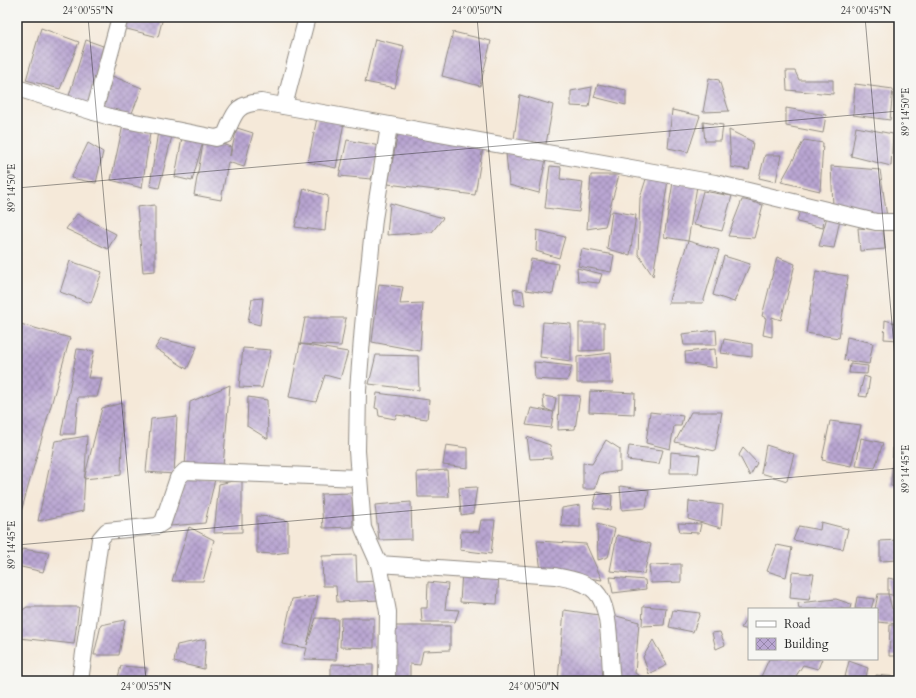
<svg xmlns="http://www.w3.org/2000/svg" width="916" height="698" font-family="Cardo,serif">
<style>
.building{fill:url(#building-cross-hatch)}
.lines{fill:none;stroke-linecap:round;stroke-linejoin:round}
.minor-casing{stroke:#908a82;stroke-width:18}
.minor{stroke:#fff;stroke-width:16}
.ticks{fill:none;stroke:#2b2b2b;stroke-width:1;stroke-opacity:0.45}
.neatline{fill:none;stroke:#2b2b2b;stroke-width:1.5}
.ticks-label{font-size:10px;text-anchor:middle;fill:#2b2b2b}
</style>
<defs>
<pattern id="building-cross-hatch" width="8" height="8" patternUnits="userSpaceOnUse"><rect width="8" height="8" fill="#b9a6d2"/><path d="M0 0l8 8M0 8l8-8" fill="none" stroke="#9787ab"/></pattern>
</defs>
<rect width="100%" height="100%" fill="#f6f6f2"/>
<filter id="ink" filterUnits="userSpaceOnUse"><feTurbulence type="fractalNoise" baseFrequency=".025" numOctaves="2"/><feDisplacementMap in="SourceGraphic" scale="8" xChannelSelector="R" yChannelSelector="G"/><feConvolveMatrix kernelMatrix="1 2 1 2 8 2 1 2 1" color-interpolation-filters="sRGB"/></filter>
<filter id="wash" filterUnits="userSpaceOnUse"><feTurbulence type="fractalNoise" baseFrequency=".012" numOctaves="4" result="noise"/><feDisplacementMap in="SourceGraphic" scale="16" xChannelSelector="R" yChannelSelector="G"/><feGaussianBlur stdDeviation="0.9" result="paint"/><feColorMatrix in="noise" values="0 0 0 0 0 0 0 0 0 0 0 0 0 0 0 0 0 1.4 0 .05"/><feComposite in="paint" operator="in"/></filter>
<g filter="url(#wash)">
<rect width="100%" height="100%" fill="#f5e9d9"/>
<g id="blocks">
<g class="building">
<path d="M 126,17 L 163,17 L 158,37 L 123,28 Z"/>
<path d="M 41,28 L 79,42 L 60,89 L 26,80 Z"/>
<path d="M 453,32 L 491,41 L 480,86 L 442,76 Z"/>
<path d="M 375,39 L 404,46 L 395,88 L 365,82 Z"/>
<path d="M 86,40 L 103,46 L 89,107 L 68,99 Z"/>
<path d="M 786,71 L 795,71 L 799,80 L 833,80 L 833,94 L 787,90 Z"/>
<path d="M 112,76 L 142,88 L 130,118 L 102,114 Z"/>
<path d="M 709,78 L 719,80 L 729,111 L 703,112 Z"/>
<path d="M 598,84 L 626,90 L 626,105 L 594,97 Z"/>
<path d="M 855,84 L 893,89 L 890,120 L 853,115 Z"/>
<path d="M 592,87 L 589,107 L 571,106 L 571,91 Z"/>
<path d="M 520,95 L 553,105 L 546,144 L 514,139 Z"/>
<path d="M 786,108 L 826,115 L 823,133 L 786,126 Z"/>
<path d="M 672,110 L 700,116 L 688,152 L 668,148 Z"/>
<path d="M 317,118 L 344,122 L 336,168 L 308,162 Z"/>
<path d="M 703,122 L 723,125 L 721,141 L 705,141 Z"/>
<path d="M 123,125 L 150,133 L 142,188 L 111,180 Z"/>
<path d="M 856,127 L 893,134 L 891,166 L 851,156 Z"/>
<path d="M 237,128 L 253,133 L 244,167 L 228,162 L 221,200 L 194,195 L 204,138 L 192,181 L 175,177 L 183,132 L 231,147 L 230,156 Z"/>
<path d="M 729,130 L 753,142 L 749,170 L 731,167 Z"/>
<path d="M 158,131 L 172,136 L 159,188 L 150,186 Z"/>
<path d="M 398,133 L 483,147 L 475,195 L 388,184 Z"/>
<path d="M 347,140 L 380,146 L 371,179 L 339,176 Z"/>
<path d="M 804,140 L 823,143 L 820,191 L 781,182 Z"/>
<path d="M 88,143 L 103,152 L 96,183 L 71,178 Z"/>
<path d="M 506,153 L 546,159 L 539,193 L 509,185 Z"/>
<path d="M 765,155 L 781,155 L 776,182 L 759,178 Z"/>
<path d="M 550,166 L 561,167 L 560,179 L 583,182 L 579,212 L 545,208 Z"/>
<path d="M 831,166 L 880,170 L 887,217 L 833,206 Z"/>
<path d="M 591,175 L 619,175 L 605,226 L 587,229 Z"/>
<path d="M 647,176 L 668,180 L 653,276 L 638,254 L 640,198 Z"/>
<path d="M 673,182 L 697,186 L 688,241 L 719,250 L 703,303 L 668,303 L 688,241 L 664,237 Z"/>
<path d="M 304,188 L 328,196 L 325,231 L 295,227 Z"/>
<path d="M 703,191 L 732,196 L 722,231 L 694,225 Z"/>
<path d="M 742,200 L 745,200 L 763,205 L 754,238 L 728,236 Z"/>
<path d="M 390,203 L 443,218 L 432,232 L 387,235 Z"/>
<path d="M 155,205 L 155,271 L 143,272 L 137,207 Z"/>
<path d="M 800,208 L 824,215 L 823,228 L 797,222 Z"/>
<path d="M 612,211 L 636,215 L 630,255 L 607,249 Z"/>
<path d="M 828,213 L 840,219 L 834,248 L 819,246 Z"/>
<path d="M 77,214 L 116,234 L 108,249 L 66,229 Z"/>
<path d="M 858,228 L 883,230 L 885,249 L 860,251 Z"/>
<path d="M 537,230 L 565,237 L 559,258 L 536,251 Z"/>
<path d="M 582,249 L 614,255 L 611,272 L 578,266 Z"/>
<path d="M 724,256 L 750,264 L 734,302 L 713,295 Z"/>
<path d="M 777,257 L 795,264 L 781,320 L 772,317 L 772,337 L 763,335 L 766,318 L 762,316 Z"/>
<path d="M 531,259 L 558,264 L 553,294 L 526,290 Z"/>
<path d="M 70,261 L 102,272 L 91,303 L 60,292 Z"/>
<path d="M 577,268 L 602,274 L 599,283 L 578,281 Z"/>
<path d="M 816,271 L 848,276 L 839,338 L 806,333 Z"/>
<path d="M 379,284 L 403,287 L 400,304 L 423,303 L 420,351 L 372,342 Z"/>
<path d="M 513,289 L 523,291 L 525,305 L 515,304 Z"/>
<path d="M 263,298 L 260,325 L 248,322 L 252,299 Z"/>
<path d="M 305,318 L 346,318 L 341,346 L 300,344 Z"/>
<path d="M 885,320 L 899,324 L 899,340 L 884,339 Z"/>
<path d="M 543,322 L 571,324 L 571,361 L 540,357 Z"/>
<path d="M 17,323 L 70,338 L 17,526 Z"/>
<path d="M 579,323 L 604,323 L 604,350 L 579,351 Z"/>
<path d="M 716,330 L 717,345 L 684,345 L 682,334 Z"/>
<path d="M 847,337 L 873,343 L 869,364 L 844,360 Z"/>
<path d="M 161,339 L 197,347 L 187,369 L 155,348 Z"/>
<path d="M 724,339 L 752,344 L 752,357 L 721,353 Z"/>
<path d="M 300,344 L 348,352 L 340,379 L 325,375 L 316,402 L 289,397 Z"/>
<path d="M 243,348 L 271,350 L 262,388 L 239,387 Z"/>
<path d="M 77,349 L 94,351 L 88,378 L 102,378 L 97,397 L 78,397 L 75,434 L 61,434 Z"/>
<path d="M 715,349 L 716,368 L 686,363 L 685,352 Z"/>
<path d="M 611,353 L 613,383 L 577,383 L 577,357 Z"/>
<path d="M 376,355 L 418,356 L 419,390 L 369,384 Z"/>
<path d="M 534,362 L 572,366 L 567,381 L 535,379 Z"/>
<path d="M 850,364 L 868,366 L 867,374 L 849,373 Z"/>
<path d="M 864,376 L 870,378 L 867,397 L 859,396 Z"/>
<path d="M 230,385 L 223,466 L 185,465 L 190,402 Z"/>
<path d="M 590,391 L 635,393 L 634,414 L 589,412 Z"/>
<path d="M 377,393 L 429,400 L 427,419 L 397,415 L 395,419 L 379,416 L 378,409 L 375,408 Z"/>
<path d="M 559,395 L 580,396 L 575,429 L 558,430 Z"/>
<path d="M 543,396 L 556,398 L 551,428 L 526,425 L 531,408 L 553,412 L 544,408 Z"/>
<path d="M 248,397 L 267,400 L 268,439 L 247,426 Z"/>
<path d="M 123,403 L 121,475 L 84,479 L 102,408 Z"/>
<path d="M 650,412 L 683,416 L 681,426 L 674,426 L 670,449 L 646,443 Z"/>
<path d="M 691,412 L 722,412 L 715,451 L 675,442 Z"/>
<path d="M 177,416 L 174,474 L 146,472 L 151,419 Z"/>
<path d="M 830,421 L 861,425 L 851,466 L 822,460 Z"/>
<path d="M 87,436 L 83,511 L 38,521 L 55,441 Z"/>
<path d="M 527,437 L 550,445 L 552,458 L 530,459 Z"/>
<path d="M 861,438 L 883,443 L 875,468 L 856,466 Z"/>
<path d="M 606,440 L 620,449 L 620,471 L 600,474 L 595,489 L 583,489 L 583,463 L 592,464 Z"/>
<path d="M 446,445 L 468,448 L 468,468 L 443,465 Z"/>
<path d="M 766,445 L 794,454 L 787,481 L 761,473 Z"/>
<path d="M 629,446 L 663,450 L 659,464 L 627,460 Z"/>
<path d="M 743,448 L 757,463 L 750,476 L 739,455 Z"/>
<path d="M 893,448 L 899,450 L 899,487 L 891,486 Z"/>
<path d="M 671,452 L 700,455 L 698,473 L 670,473 Z"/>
<path d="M 447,470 L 449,497 L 418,497 L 417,472 Z"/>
<path d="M 186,477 L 215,479 L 205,523 L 170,526 Z"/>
<path d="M 242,479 L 242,532 L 214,533 L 219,484 Z"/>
<path d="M 620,486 L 649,490 L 646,508 L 622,510 Z"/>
<path d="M 477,487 L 473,513 L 461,515 L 459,488 Z"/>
<path d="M 597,492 L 612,495 L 611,510 L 593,508 Z"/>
<path d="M 352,493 L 353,527 L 323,528 L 321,494 Z"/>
<path d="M 689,501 L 723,505 L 721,528 L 688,519 Z"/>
<path d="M 411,502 L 412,539 L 379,540 L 375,505 Z"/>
<path d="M 580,505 L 580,527 L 561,526 L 562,508 Z"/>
<path d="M 257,516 L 271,517 L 288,521 L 288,552 L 274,554 L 257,553 Z"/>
<path d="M 481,520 L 495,520 L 491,554 L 460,550 L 461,531 L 479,532 Z"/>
<path d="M 821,522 L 848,529 L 843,549 L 793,540 L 799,526 L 820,530 Z"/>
<path d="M 678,523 L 701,524 L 699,533 L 680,532 Z"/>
<path d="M 597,524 L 615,529 L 608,557 L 598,560 Z"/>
<path d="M 189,527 L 214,540 L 203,581 L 172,581 Z"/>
<path d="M 617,535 L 651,544 L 644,574 L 610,571 Z"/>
<path d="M 899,540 L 899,560 L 880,561 L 880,541 Z"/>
<path d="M 537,541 L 586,544 L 602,580 L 541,571 Z"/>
<path d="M 777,545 L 792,548 L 786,577 L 767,571 Z"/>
<path d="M 22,549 L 49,553 L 43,572 L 17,566 L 17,560 Z"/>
<path d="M 356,555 L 357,582 L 378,581 L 379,600 L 337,602 L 336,586 L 323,586 L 322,556 Z"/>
<path d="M 681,564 L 681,582 L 651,583 L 649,565 Z"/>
<path d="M 462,571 L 499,574 L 497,604 L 460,602 Z"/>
<path d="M 792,572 L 814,574 L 809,600 L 790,598 Z"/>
<path d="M 610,577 L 645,580 L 646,589 L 613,593 Z"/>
<path d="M 888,578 L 899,580 L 899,597 L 888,594 Z"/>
<path d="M 428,582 L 448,584 L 445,609 L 459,610 L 455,622 L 422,622 L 421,608 L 427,608 Z"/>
<path d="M 878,594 L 888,594 L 892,609 L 899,608 L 899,624 L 877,622 L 877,609 L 875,609 Z"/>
<path d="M 318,596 L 307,645 L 316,618 L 338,619 L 336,660 L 304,659 L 307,648 L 282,644 L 292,599 Z"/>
<path d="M 857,597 L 874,599 L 871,609 L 855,609 Z"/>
<path d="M 836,599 L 851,604 L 850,609 L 799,609 L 798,603 Z"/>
<path d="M 643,606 L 666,608 L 664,625 L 642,626 Z"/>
<path d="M 27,607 L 79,607 L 74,644 L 19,638 L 17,614 Z"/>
<path d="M 564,610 L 599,615 L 606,681 L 558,681 Z"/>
<path d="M 673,610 L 700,613 L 693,632 L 669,627 Z"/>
<path d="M 609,614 L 639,622 L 635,673 L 646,681 L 617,681 Z"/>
<path d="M 749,614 L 749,630 L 741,628 Z"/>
<path d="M 341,618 L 374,618 L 374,648 L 340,647 Z"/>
<path d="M 125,620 L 119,655 L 94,655 L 101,625 Z"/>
<path d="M 890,625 L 899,625 L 899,656 L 889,656 Z"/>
<path d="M 393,626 L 450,626 L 450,650 L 423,651 L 420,665 L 410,664 L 410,681 L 392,681 Z"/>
<path d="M 720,632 L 725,645 L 716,649 L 712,633 Z"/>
<path d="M 206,639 L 204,669 L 174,662 L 177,645 Z"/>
<path d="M 653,640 L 667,665 L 649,674 L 643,657 Z"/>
<path d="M 769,659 L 822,659 L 818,669 L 803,665 L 796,676 L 806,681 L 759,681 Z"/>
<path d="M 849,661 L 868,668 L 865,681 L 844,681 Z"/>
<path d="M 331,664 L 373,665 L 373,681 L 331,681 Z"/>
<path d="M 121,666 L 147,668 L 144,681 L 117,681 Z"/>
<path d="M 876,675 L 899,677 L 899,681 L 876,681 Z"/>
</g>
</g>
</g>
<g filter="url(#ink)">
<use href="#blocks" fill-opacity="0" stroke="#908a82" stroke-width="1"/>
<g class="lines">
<defs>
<g id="minor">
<path d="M 17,88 L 110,117 L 216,138 L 225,135 C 235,114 234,104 261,102 L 715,183 L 876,222 L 899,222"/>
<path d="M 284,106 L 307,17"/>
<path d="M 94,112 L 120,17"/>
<path d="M 379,564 L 555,576 C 569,579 584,581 595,591 C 613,608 608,657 612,681"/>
<path d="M 80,681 L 100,539 L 107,531 L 157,526 L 163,522 L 178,478 L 185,471 L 359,478"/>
<path d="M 387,681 L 388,612 L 379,564 L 363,528 L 357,451 L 358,390 L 363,326 L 374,219 L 389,126"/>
</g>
</defs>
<use href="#minor" class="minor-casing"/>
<use href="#minor" class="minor"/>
</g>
</g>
<path class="ticks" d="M 88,17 L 146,681M 477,17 L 535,681M 865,17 L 899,403M 17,188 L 899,111M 17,545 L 899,468"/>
<rect width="916" height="698" fill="none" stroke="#f6f6f2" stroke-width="44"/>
<rect x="748" y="608" width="130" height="52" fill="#f6f6f2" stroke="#a5a5a2"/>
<rect x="756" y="621" width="20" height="6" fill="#ffffff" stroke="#a5a5a2"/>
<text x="784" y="628" font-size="12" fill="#2b2b2b">Road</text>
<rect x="756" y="638" width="20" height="12" fill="url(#building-cross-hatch)" stroke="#a5a5a2"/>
<text x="784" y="648" font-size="12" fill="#2b2b2b">Building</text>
<rect x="22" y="22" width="872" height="654" class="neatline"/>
<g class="ticks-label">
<text x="88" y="14">24°00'55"N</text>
<text x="477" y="14">24°00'50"N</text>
<text x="866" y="14">24°00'45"N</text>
<text transform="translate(905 112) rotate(-90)" y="4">89°14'50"E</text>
<text transform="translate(11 188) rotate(-90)" y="4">89°14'50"E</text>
<text transform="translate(905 469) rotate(-90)" y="4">89°14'45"E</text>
<text transform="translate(11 545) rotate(-90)" y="4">89°14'45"E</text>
<text x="146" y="690">24°00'55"N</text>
<text x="534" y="690">24°00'50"N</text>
</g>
</svg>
